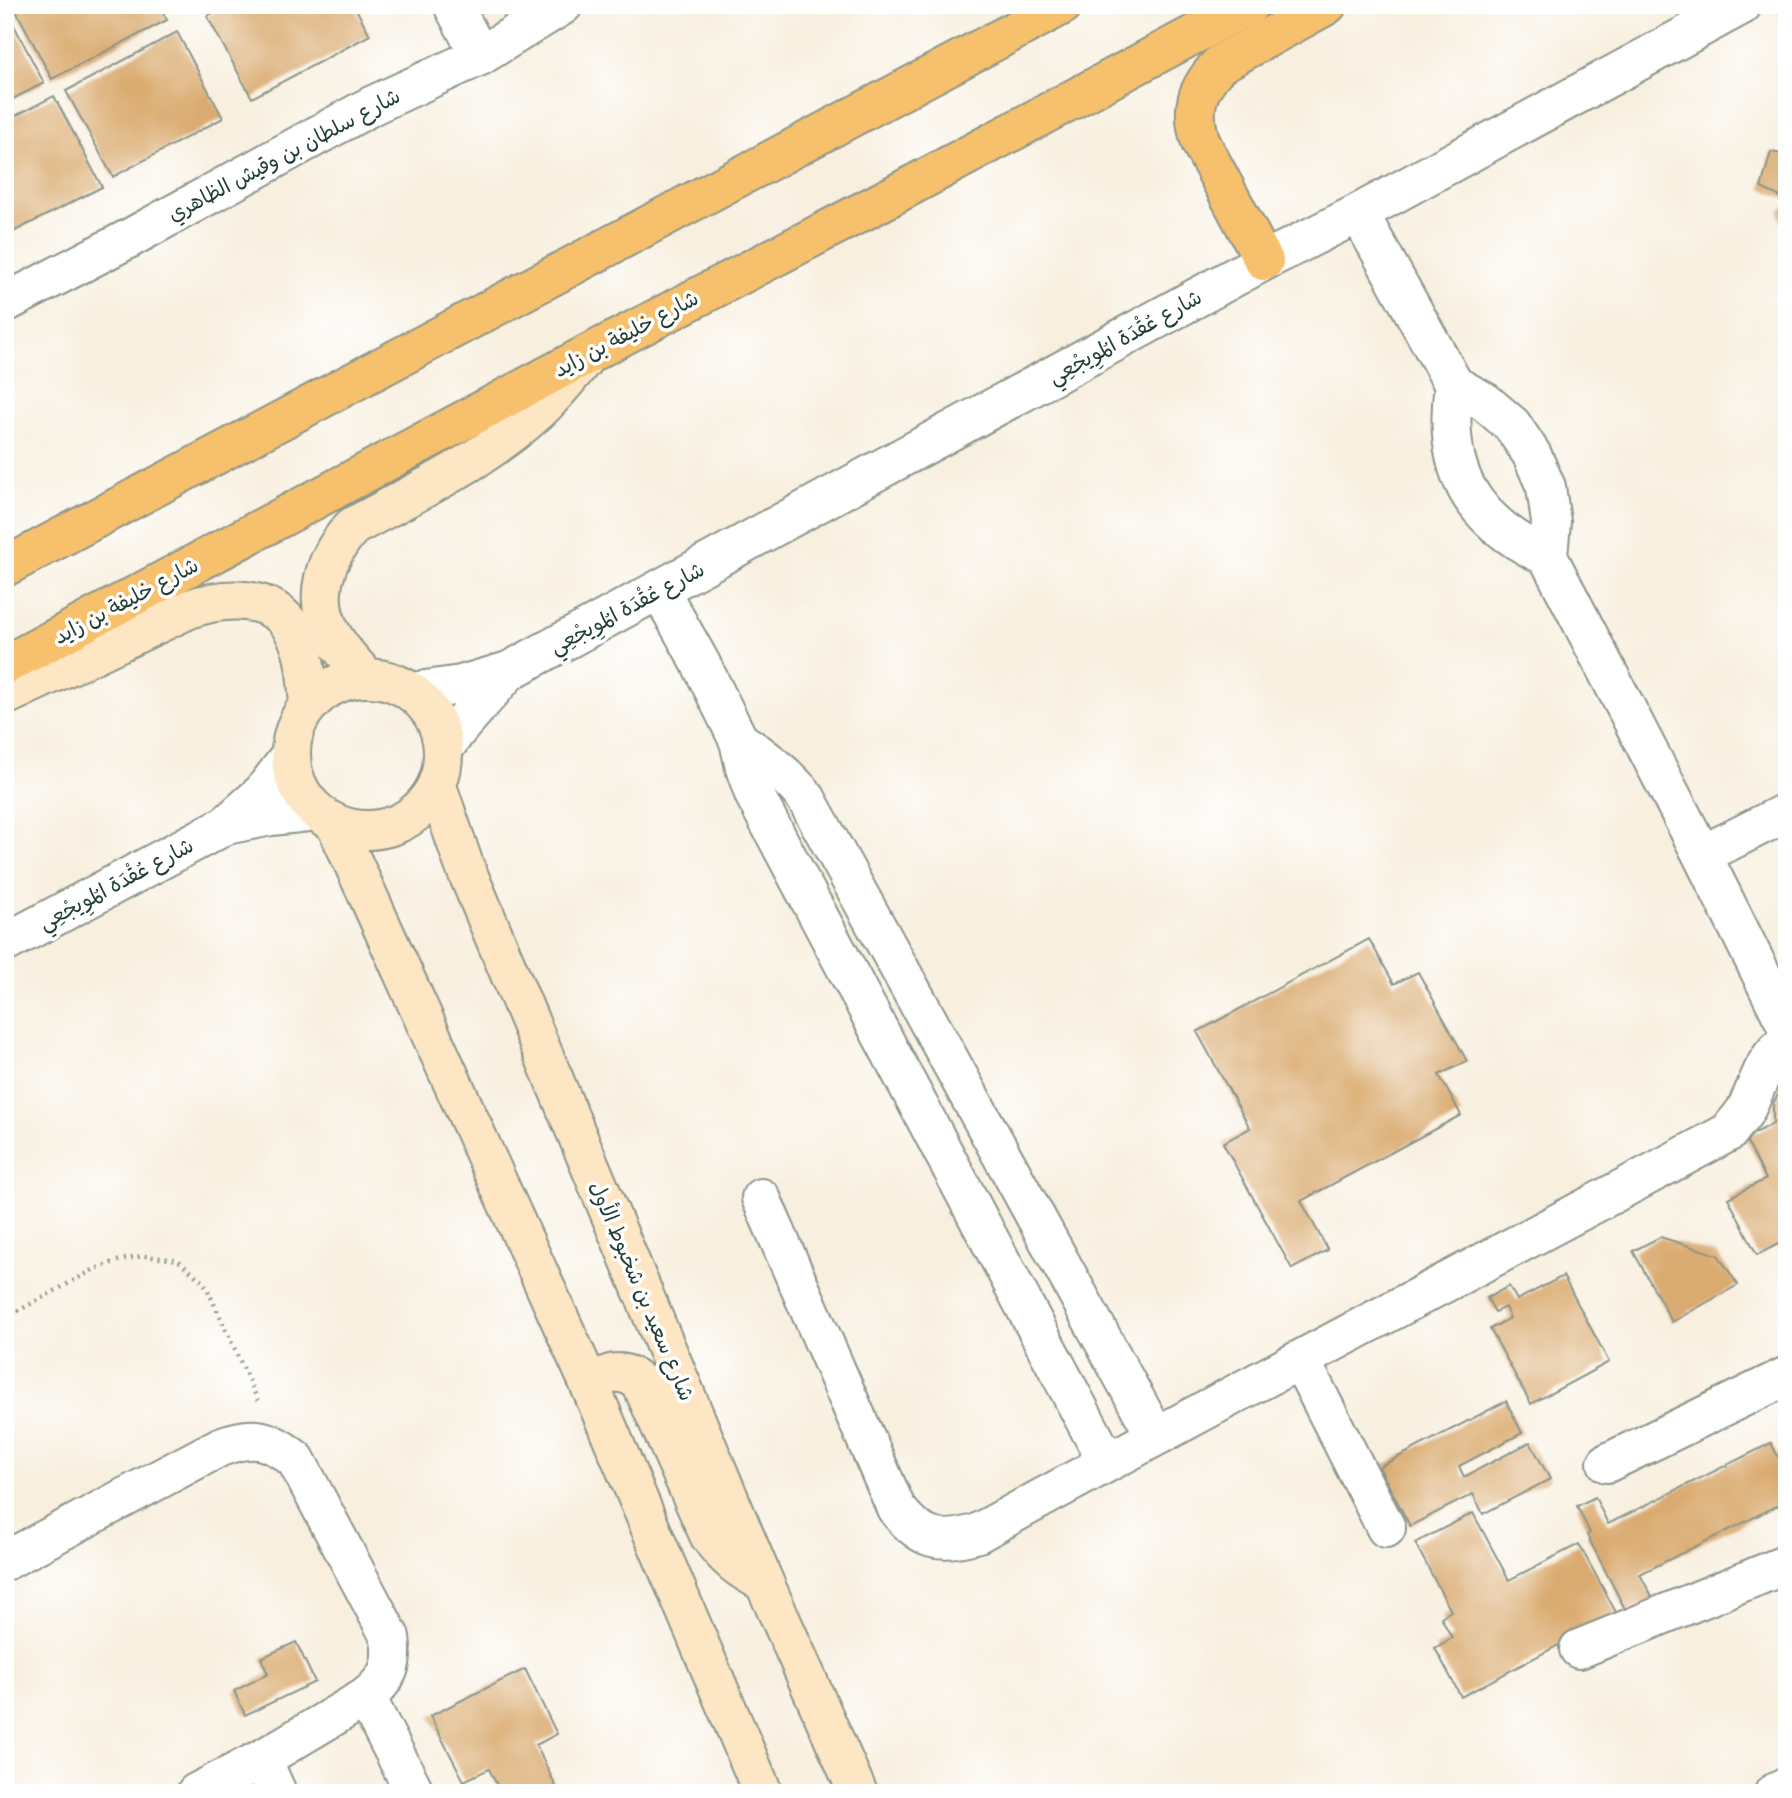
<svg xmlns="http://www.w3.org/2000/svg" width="1792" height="1798" font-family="Sriracha,'Playpen Sans Arabic',sans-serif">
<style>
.building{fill:#daab70}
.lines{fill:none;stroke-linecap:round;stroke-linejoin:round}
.street-casing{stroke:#8c968a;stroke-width:42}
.secondary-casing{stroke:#8c968a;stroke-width:42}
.highway-casing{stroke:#8c968a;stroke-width:42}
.path{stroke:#8c968a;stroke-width:4.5;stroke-dasharray:2 5;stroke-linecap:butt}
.street{stroke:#fff;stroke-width:38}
.secondary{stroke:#fce6c4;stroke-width:38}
.highway{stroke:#f7c06c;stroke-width:38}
.labels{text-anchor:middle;stroke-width:7;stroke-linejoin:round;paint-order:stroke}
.street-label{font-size:21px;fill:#1f3d34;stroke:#fff}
</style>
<rect width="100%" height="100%" fill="#fff"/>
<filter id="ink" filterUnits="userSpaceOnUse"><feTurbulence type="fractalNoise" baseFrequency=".0143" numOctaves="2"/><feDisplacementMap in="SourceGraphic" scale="14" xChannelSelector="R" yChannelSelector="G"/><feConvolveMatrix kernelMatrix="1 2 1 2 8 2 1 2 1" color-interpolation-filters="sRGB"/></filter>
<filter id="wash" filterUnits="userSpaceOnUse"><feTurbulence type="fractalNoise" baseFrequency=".00686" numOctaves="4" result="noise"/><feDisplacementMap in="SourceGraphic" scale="28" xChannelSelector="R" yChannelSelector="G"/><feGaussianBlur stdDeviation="1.57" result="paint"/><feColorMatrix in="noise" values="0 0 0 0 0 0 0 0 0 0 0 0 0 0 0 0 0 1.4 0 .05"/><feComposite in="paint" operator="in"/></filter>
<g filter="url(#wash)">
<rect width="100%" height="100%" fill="#f8efdf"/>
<g id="blocks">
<g class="building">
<path d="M 13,5 L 159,5 L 167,20 L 52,79 Z"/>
<path d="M 227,5 L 354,5 L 370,35 L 252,98 L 207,16 Z"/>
<path d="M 5,8 L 44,83 L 5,103 Z"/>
<path d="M 177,32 L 223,118 L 113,177 L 66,91 Z"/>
<path d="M 54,96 L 102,187 L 5,236 L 5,121 Z"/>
<path d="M 1771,152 L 1787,155 L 1787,200 L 1761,188 Z"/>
<path d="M 1787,204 L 1787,230 L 1782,228 L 1779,212 Z"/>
<path d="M 1369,939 L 1394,984 L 1418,972 L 1467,1061 L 1439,1075 L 1461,1115 L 1301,1201 L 1328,1250 L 1292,1269 L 1223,1143 L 1250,1128 L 1197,1032 Z"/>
<path d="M 1783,1087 L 1787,1087 L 1787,1240 L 1757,1255 L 1728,1198 L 1766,1179 L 1745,1138 L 1773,1124 L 1773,1103 Z"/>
<path d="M 1660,1237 L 1718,1255 L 1738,1285 L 1672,1322 L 1633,1251 Z"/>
<path d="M 1563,1276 L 1609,1362 L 1531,1404 L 1490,1329 L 1510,1318 L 1505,1307 L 1495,1312 L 1487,1298 L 1509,1286 L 1517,1300 Z"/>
<path d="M 1506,1401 L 1522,1433 L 1459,1466 L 1464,1477 L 1530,1442 L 1550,1479 L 1483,1514 L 1473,1494 L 1410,1526 L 1379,1467 Z"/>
<path d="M 1771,1443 L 1787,1474 L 1787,1501 L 1640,1574 L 1653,1599 L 1627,1613 L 1587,1535 L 1590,1533 L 1577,1506 L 1595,1497 L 1608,1524 Z"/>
<path d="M 1473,1513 L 1509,1580 L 1579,1544 L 1617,1614 L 1461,1697 L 1435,1648 L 1452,1638 L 1441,1617 L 1451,1611 L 1415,1543 Z"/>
<path d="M 296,1642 L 315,1682 L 245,1715 L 234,1691 L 268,1674 L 261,1658 Z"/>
<path d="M 525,1669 L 557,1734 L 536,1745 L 559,1793 L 501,1793 L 489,1769 L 464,1781 L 430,1716 Z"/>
</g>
</g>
</g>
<g filter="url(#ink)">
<use href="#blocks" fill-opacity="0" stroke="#8c968a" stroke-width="2"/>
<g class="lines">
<defs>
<g id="street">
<path d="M 453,5 L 480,56"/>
<path d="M 1359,213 L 1454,385 L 1485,402 L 1512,425 L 1532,455 L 1546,487 L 1551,522 L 1548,557 L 1702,855 L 1787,1026"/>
<path d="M 5,303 L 130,238 L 373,105 L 480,56 L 563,5"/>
<path d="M 1454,385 C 1442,470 1470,521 1548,557"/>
<path d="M 660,591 L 700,662 L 739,741 L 745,768 L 754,794 L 1107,1462"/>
<path d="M 411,692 L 461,685 L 509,671 L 1264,261 L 1359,213 L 1742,5"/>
<path d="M 739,741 C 766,757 786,774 806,798 L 1155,1435"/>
<path d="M 444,748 L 458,729 L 509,671"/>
<path d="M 226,825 L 271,816 L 317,811"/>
<path d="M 1702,855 L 1787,812"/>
<path d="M 5,943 L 226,825 L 262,793 L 291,755"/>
<path d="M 761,1198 L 896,1508 C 921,1540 939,1545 978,1533 C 1227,1396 1479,1266 1729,1132 C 1734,1124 1742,1117 1746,1109 C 1759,1085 1763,1057 1787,1042"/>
<path d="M 1301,1361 L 1386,1528"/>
<path d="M 1607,1463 L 1787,1376"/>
<path d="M 5,1561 L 220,1447 C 253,1434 269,1438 296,1460 L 390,1637 C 394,1666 388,1679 366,1697 L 262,1759 L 196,1793"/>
<path d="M 1579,1649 L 1787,1564"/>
<path d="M 366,1697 L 415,1793"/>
<path d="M 262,1759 L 277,1793"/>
<path d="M 1774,1793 L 1787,1787"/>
</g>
<g id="secondary">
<path d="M 367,678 C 355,665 342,652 333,636 C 310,599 325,557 352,527 C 414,493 482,462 535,414 C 555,396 571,375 588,354"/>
<circle cx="367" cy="754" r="76"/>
<path d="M 5,696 L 189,609 C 224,597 272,593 293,630 C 306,651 307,680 309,705"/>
<path d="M 437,786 L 463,862 L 764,1582 L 858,1793"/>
<path d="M 335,823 L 591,1388 L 763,1793"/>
<path d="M 591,1388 C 606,1370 624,1368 641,1383 L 709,1535 C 723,1557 740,1571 764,1582"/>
</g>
<g id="highway">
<path d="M 1264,261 L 1201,143 C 1190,109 1196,89 1220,64 L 1327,5"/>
<path d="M 5,567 L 1063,5"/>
<path d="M 5,665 L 588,354 L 875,205 L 1249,5"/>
</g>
</defs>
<use href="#street" class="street-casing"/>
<use href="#secondary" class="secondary-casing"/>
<use href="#highway" class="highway-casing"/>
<path class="path" d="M 5,1318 L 95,1269 L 120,1260 L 144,1256 L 178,1260 L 205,1284 L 260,1405"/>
<use href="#street" class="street"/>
<use href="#secondary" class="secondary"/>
<use href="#highway" class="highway"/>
</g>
</g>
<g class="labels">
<g class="street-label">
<text transform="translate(284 155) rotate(-28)" y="7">شارع سلطان بن وقيش الظاهري</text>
<text transform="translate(626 334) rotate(-28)" y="7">شارع خليفة بن زايد</text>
<text transform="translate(1125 337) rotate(-29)" y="7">شارع عُقْدَة المُوِيجْعِي</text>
<text transform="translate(126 601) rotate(-28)" y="7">شارع خليفة بن زايد</text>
<text transform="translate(627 608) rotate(-28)" y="7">شارع عُقْدَة المُوِيجْعِي</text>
<text transform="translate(116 884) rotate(-28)" y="7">شارع عُقْدَة المُوِيجْعِي</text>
<text transform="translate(642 1291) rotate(67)" y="7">شارع سعيد بن شخبوط الأول</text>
</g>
</g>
<rect width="1792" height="1798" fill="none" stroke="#fff" stroke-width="28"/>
</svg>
